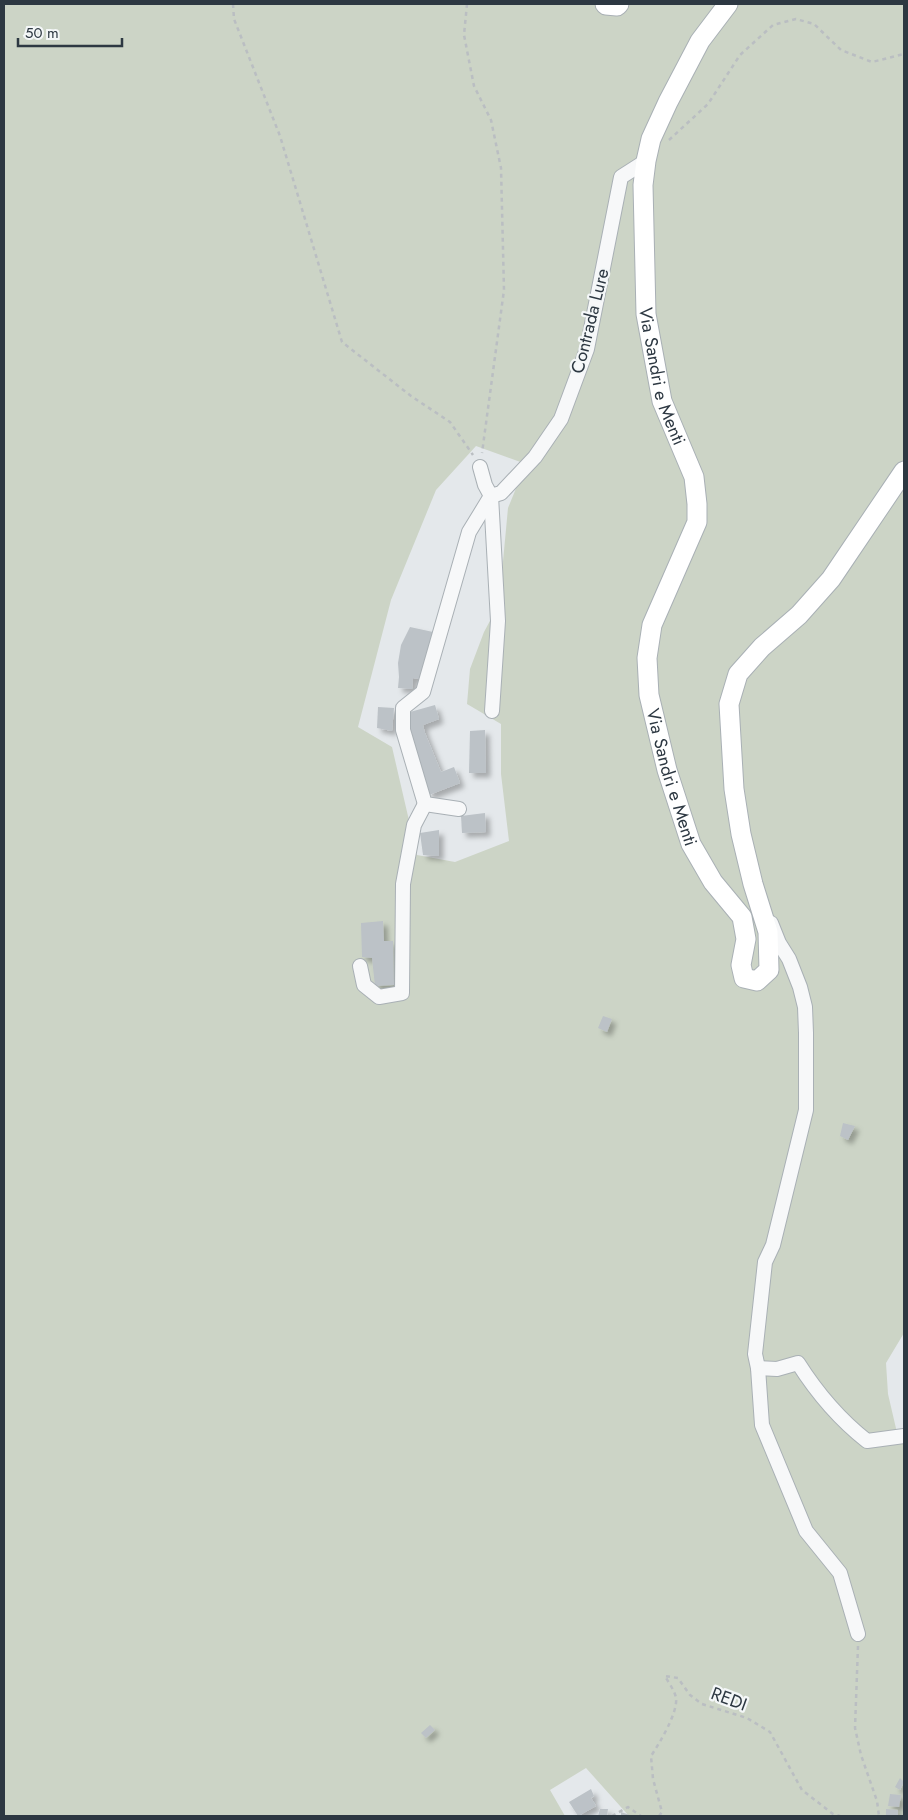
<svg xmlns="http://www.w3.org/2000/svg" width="908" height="1820" font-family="Jost,sans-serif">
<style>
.green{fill:#ccd4c6;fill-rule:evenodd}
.building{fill:#bcc2c7;filter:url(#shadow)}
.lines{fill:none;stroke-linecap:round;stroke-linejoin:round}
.minor-casing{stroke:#a9b0b5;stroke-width:16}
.secondary-casing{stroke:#a9b0b5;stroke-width:21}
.path{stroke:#babec2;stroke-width:2.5;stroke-dasharray:4 4;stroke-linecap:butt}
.minor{stroke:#f7f8f9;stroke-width:14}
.secondary{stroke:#fff;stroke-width:19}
.labels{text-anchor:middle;stroke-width:4.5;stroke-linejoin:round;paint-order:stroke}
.street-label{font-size:18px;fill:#2d3842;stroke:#f4f7f8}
</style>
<defs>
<filter id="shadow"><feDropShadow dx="4.5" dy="4.5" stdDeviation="2.5" flood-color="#0004"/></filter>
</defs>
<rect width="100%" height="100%" fill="#e4e8eb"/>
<path class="green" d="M 4,4 L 904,4 L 904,1333 L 886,1363 L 888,1394 L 898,1437 L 904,1438 L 904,1816 L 629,1816 L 586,1768 L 550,1790 L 565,1816 L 4,1816 ZM 476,446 L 526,464 L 508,508 L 499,604 L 484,632 L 470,669 L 467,704 L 501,724 L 501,774 L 509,841 L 455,862 L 417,855 L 392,747 L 358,727 L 391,600 L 436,490 Z"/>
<g class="building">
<path d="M 410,627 L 433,632 L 420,679 L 413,678 L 412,689 L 398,688 L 399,677 L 398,663 L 401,645 Z"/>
<path d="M 435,705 L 439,719 L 423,725 L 425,733 L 441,772 L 454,767 L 460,783 L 429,795 L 403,714 Z"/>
<path d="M 378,707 L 394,708 L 392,731 L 377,728 Z"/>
<path d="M 485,730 L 486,773 L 469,773 L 470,731 Z"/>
<path d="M 485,813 L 486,832 L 462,833 L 461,816 Z"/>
<path d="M 439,830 L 439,856 L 423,855 L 420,833 Z"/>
<path d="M 383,921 L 384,941 L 393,941 L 394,985 L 375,986 L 372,958 L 362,957 L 361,923 Z"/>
<path d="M 603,1016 L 612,1019 L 607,1032 L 598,1028 Z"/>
<path d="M 843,1123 L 855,1126 L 848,1140 L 840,1136 Z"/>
<path d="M 430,1725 L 435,1730 L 426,1738 L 421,1733 Z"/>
<path d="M 900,1778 L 904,1782 L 900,1790 L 895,1787 Z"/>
<path d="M 591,1789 L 594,1796 L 591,1798 L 596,1806 L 578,1816 L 569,1802 Z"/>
<path d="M 890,1794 L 901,1795 L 899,1807 L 888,1806 Z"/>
<path d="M 600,1809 L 608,1809 L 607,1816 L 598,1816 Z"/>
<path d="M 886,1809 L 898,1810 L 898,1816 L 886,1816 Z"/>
<path d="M 621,1812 L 633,1816 L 621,1816 Z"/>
</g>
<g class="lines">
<defs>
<g id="minor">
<path d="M 480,467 L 485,485 L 491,496 L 498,621 L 492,711"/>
<path d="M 459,809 L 425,804 L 403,730 L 403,708 L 423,692 L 469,532 L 491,496 L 501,493 L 535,457 L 561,419 L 587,349 L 621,177 L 646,161"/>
<path d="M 771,923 L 779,943 L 789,959 L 800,987 L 805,1007 L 806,1033 L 806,1110 L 773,1245 L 765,1262 L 755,1354 L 758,1368 L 762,1425 L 806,1531 L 840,1573 L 858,1634"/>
<path d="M 360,966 L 364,985 L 379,997 L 402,993 L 403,884 L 414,825 L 425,804"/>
<path d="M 758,1368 L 777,1369 L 798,1363 C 817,1393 839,1419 867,1441 L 904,1436"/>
</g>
<g id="secondary">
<path d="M 605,4 L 606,5 L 617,6 L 619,4"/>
<path id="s1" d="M 728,4 L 700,41 L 668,102 L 651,139 L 646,161 L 643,185 L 646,314 L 662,401 L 694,477 L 697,504 L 697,522 L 652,625 L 647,658 L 649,695 L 667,770 L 691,844 L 713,882 L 742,917 L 746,939 L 741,965 L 744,978 L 757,981 L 769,970 L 768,932 L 753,884 L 741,834 L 734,789 L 729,704 L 738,674 L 762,647 L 799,615 L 831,579 L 904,471"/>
</g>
</defs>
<use href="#minor" class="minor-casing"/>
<use href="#secondary" class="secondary-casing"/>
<g class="path">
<path d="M 233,4 L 234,19 L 280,136 L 342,342 L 411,396 L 450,422 L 473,455"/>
<path d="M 467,4 L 464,35 L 474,86 L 491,120 L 501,168 L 504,290 L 482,453"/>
<path d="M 669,140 L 708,104 L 740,55 L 773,25 L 796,19 L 814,24 L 841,50 L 872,62 L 904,54"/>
<path d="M 858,1646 L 855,1728 L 861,1755 L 877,1801 L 879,1816"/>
<path d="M 612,1816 L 628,1807 L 641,1816"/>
<path d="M 659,1816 L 662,1812 L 653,1779 L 651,1756 C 659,1744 678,1713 676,1698 C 675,1691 668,1682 665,1676 L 678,1678 L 690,1695 L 702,1704 L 747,1718 L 770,1732 L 802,1790 L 833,1814 L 840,1816"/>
</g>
<use href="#minor" class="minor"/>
<use href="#secondary" class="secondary"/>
</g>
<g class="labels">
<g class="street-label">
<text transform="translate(590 321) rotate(-76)" y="6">Contrada Lure</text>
<text dy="6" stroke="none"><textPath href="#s1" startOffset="396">Via Sandri e Menti</textPath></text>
<text dy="6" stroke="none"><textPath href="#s1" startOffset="816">Via Sandri e Menti</textPath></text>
<text transform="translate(729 1699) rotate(20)" y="6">REDI</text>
</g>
</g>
<rect width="908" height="1820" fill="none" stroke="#2d3842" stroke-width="10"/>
<path d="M18 38v8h104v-8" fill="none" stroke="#2d3842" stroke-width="2.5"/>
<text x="25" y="38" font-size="15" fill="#2d3842" stroke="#f4f7f8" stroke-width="4" paint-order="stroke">50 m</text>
</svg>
